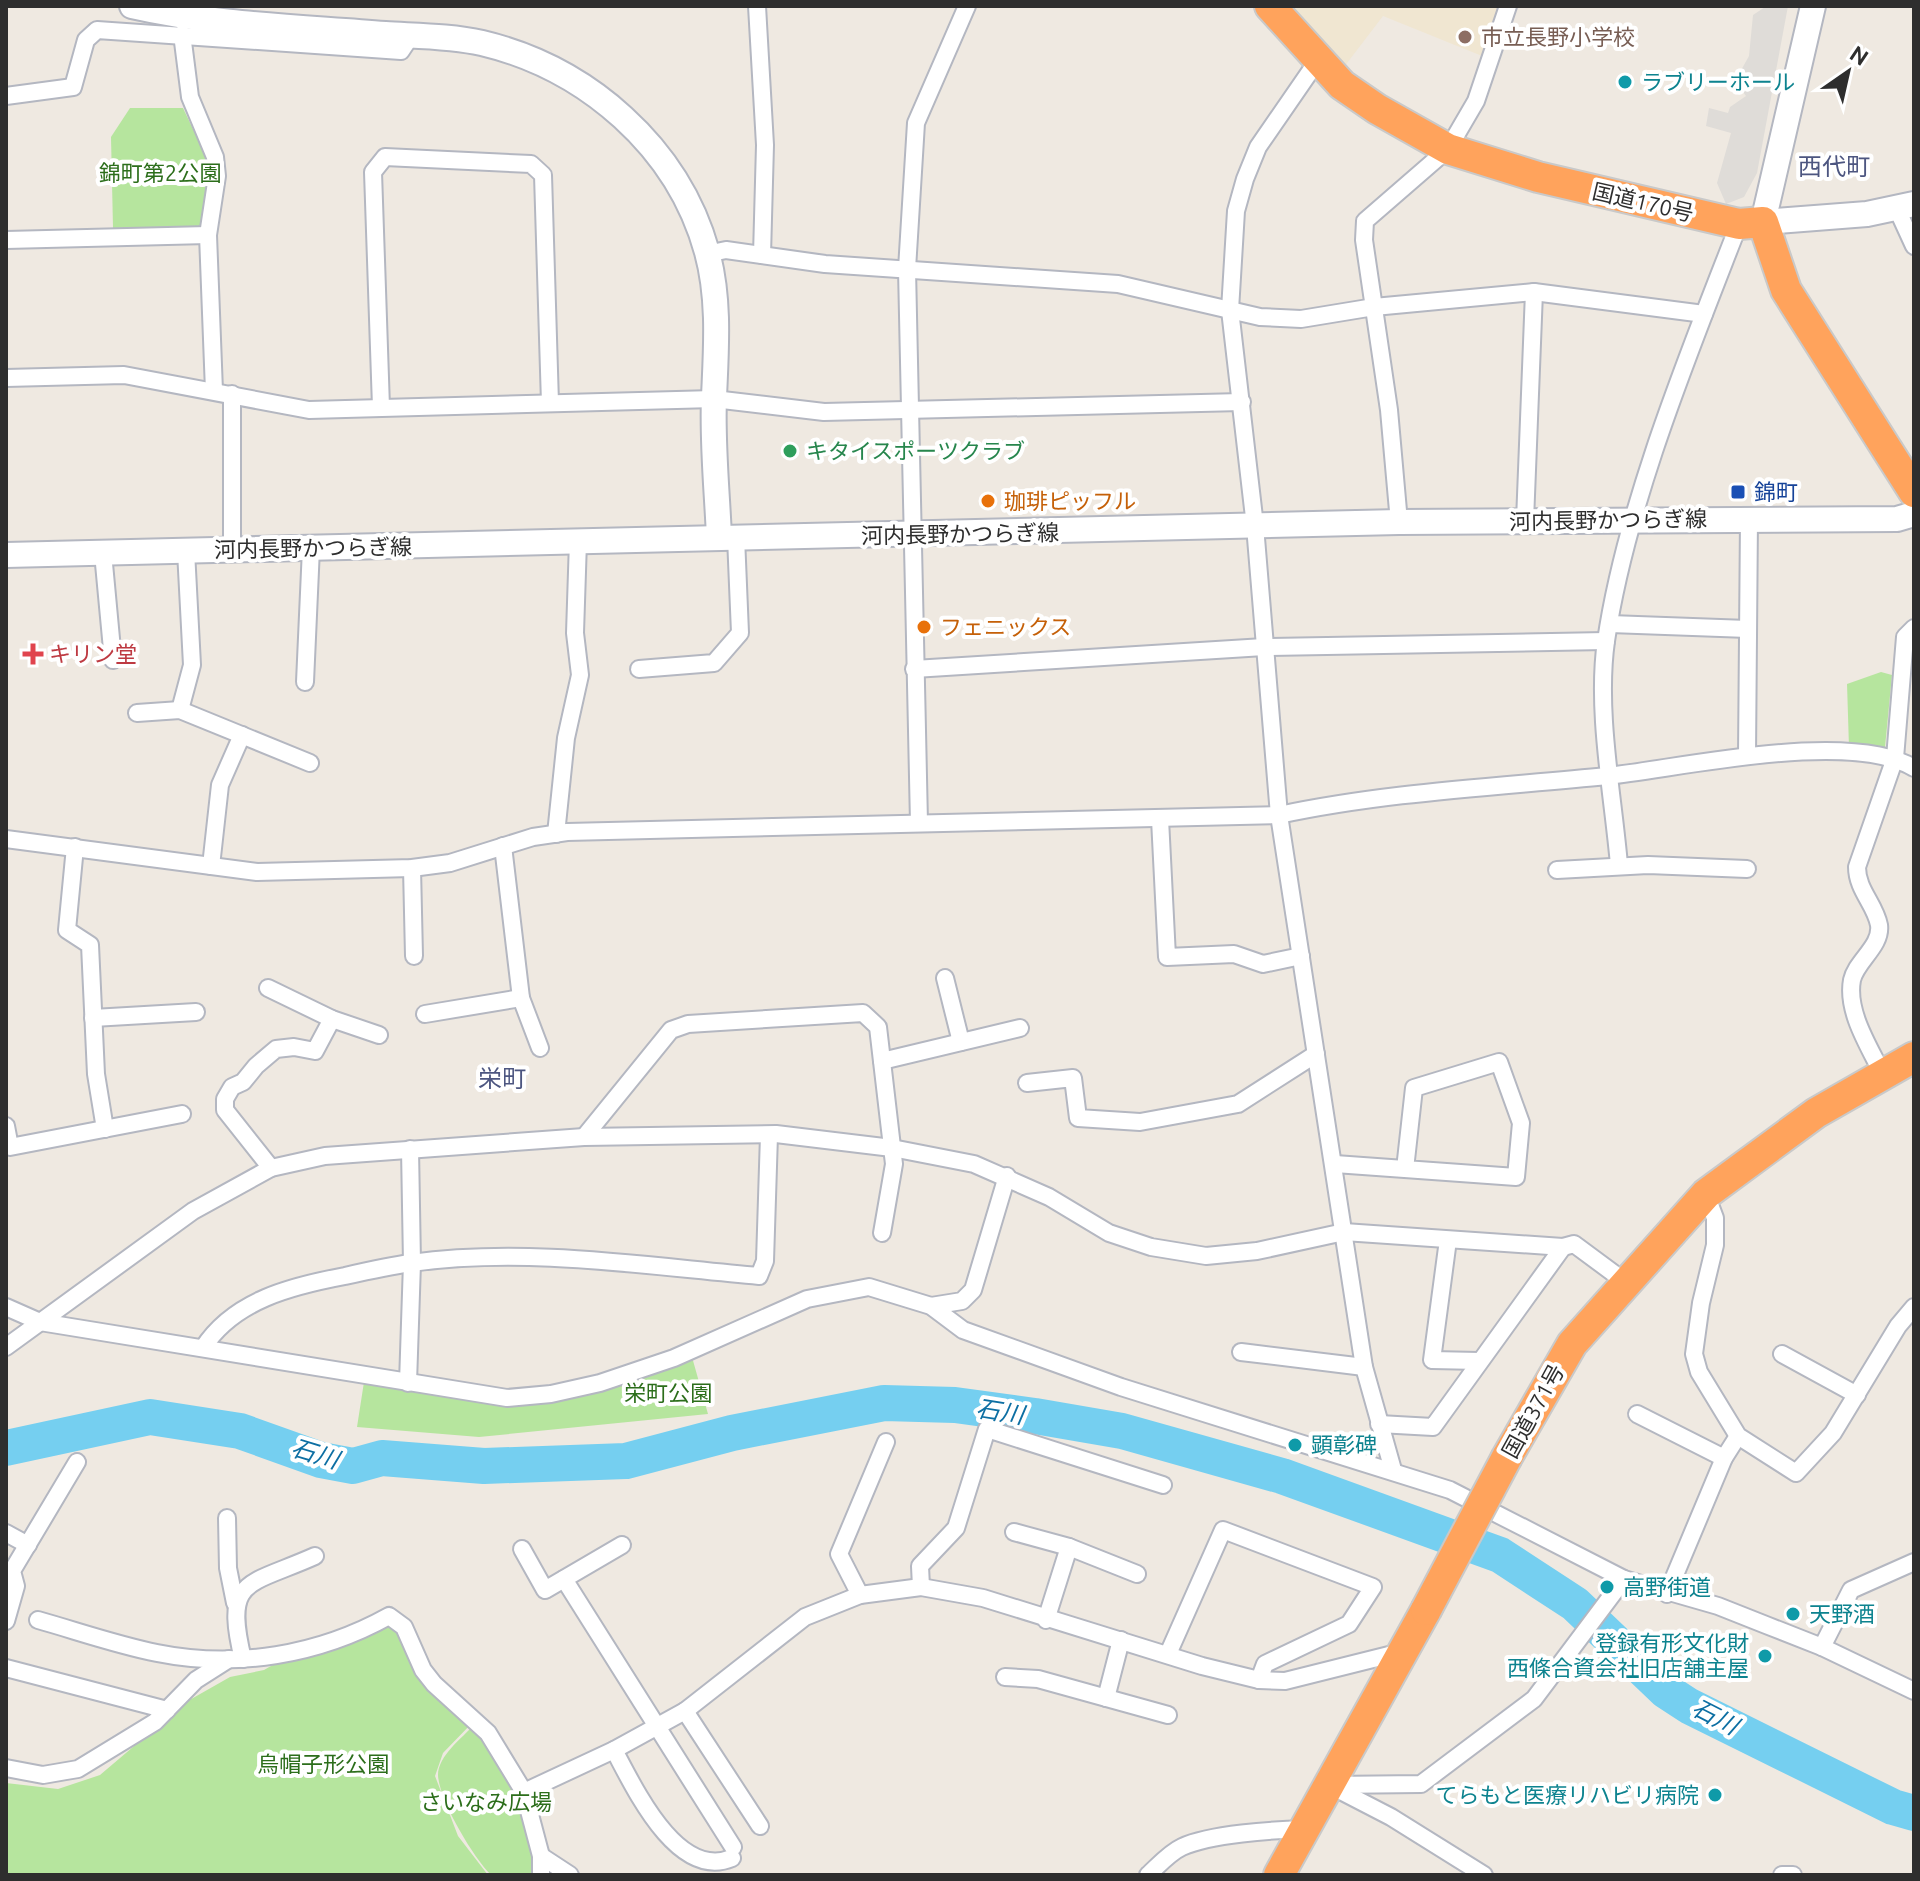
<svg xmlns="http://www.w3.org/2000/svg" width="1920" height="1881" font-family="Ubuntu,'Noto Sans JP',sans-serif">
<style>
.education{fill:#f0e6d1}
.green{fill:#b6e59e}
.plaza{fill:#dfdcd8}
.lines{fill:none;stroke-linecap:round;stroke-linejoin:round}
.river{stroke:#75cff0;stroke-width:36}
.street-casing{stroke:#b4b7c1;stroke-width:20}
.secondary-casing{stroke:#b4b7c1;stroke-width:28}
.highway-casing{stroke:#c9c9c9;stroke-width:34}
.street{stroke:#fff;stroke-width:16}
.secondary{stroke:#fff;stroke-width:24}
.highway{stroke:#ffa35c;stroke-width:30}
.highway-bridge-casing{stroke:#c9c9c9;stroke-width:34;stroke-linecap:butt}
.highway-bridge{stroke:#ffa35c;stroke-width:30}
.education-dot{fill:#8d6e63;stroke:#fff;stroke-width:3}
.culture-dot{fill:#0f9aa8;stroke:#fff;stroke-width:3}
.leisure-dot{fill:#2e9e5b;stroke:#fff;stroke-width:3}
.transit-dot{fill:#1a4fb4;stroke:#fff;stroke-width:3}
.food-dot{fill:#e8710a;stroke:#fff;stroke-width:3}
.health-dot{fill:#e0444e;stroke:#fff;stroke-width:3}
.labels{text-anchor:middle;stroke-width:8;stroke-linejoin:round;paint-order:stroke}
.education-label{font-size:22px;fill:#785e54;stroke:#fff;text-anchor:start}
.culture-label{font-size:22px;fill:#0d838f;stroke:#fff;text-anchor:start}
.park-label{font-size:22px;fill:#2c6e1b;stroke:#fff}
.street-label{font-size:22px;fill:#2e2e2e;stroke:#fff}
.leisure-label{font-size:22px;fill:#27864d;stroke:#fff;text-anchor:start}
.transit-label{font-size:22px;fill:#164399;stroke:#fff;text-anchor:start}
.food-label{font-size:22px;fill:#c56008;stroke:#fff;text-anchor:start}
.health-label{font-size:22px;fill:#be3a42;stroke:#fff;text-anchor:start}
.neighbourhood-label{font-size:24px;fill:#4d5680;stroke:#fff}
.water-label{font-size:24px;font-style:italic;fill:#0d6fa3;stroke:#fff}
</style>
<rect width="100%" height="100%" fill="#efe9e1"/>
<path class="education" d="M 1287,6 L 1504,6 L 1487,58 L 1383,16 L 1344,67 Z"/>
<g class="green">
<path d="M 130,108 L 183,108 L 211,167 L 202,222 L 197,229 L 113,228 L 111,137 Z"/>
<path d="M 1881,672 L 1892,675 L 1885,747 L 1849,748 L 1847,684 Z"/>
<path d="M 692,1357 L 708,1414 L 479,1437 L 357,1427 L 364,1382 L 507,1405 Z"/>
<path d="M 386,1617 L 473,1722 L 443,1753 L 435,1776 L 458,1836 L 488,1875 L 6,1875 L 6,1783 L 58,1789 L 100,1775 L 186,1702 L 230,1677 L 264,1670 L 330,1632 Z"/>
<path d="M 474,1725 L 520,1790 L 538,1875 L 491,1875 C 473,1857 439,1800 438,1775 C 438,1756 462,1738 474,1725 Z"/>
</g>
<path class="plaza" d="M 1788,6 L 1757,173 L 1744,197 L 1726,204 L 1717,183 L 1731,133 L 1706,126 L 1709,108 L 1728,113 L 1730,107 L 1746,96 L 1735,81 L 1749,56 L 1753,15 L 1765,7 Z"/>
<g class="lines">
<path class="river" d="M 6,1448 L 150,1417 L 240,1431 L 321,1460 L 353,1466 L 382,1458 L 484,1466 L 626,1461 L 732,1433 L 884,1403 L 955,1405 L 1035,1416 L 1122,1431 L 1282,1476 L 1500,1555 L 1575,1604 L 1666,1691 L 1689,1706 L 1893,1807 L 1914,1813"/>
<defs>
<g id="street">
<path d="M 757,6 L 765,145 L 762,255"/>
<path d="M 182,34 L 190,97 L 215,157 L 217,176 L 208,235 L 214,391"/>
<path d="M 1318,60 L 1258,147 L 1245,179 L 1236,211 L 1230,310 L 1255,526 L 1279,815 L 1364,1367 L 1393,1470"/>
<path d="M 6,96 L 73,87 L 86,40 L 97,30 L 401,51 L 411,36"/>
<path d="M 1897,209 L 1914,246"/>
<path d="M 6,240 L 208,235"/>
<path d="M 707,254 L 726,250 L 825,264 L 1118,284 L 1260,317 L 1301,319 L 1374,307 L 1534,292 L 1704,314"/>
<path d="M 6,378 L 124,375 L 309,410 L 714,399 L 824,412 L 1242,402"/>
<path d="M 381,407 L 373,172 L 385,157 L 531,164 L 543,175 L 550,403"/>
<path d="M 1525,521 L 1534,292"/>
<path d="M 1399,522 L 1389,410 L 1364,240 L 1365,221 L 1448,149 L 1476,101 L 1508,6"/>
<path d="M 232,550 L 232,394"/>
<path d="M 103,553 L 113,660"/>
<path d="M 1610,624 L 1748,629"/>
<path d="M 639,669 L 714,663 L 740,633 L 736,537"/>
<path d="M 914,669 L 1264,647 L 1606,641"/>
<path d="M 305,682 L 311,548"/>
<path d="M 180,710 L 192,665 L 186,551"/>
<path d="M 137,713 L 180,710 L 310,763"/>
<path d="M 1747,755 L 1749,518"/>
<path d="M 1160,819 L 1167,957 L 1234,954 L 1263,964 L 1301,956"/>
<path d="M 919,823 L 907,269 L 916,123 L 967,6"/>
<path d="M 556,834 L 566,738 L 580,675 L 575,633 L 578,541"/>
<path d="M 6,839 L 257,872 L 412,868 L 450,863 L 533,837 L 567,832 L 1279,815 C 1387,792 1497,787 1607,776 C 1682,768 1850,729 1914,768"/>
<path d="M 503,846 L 521,998 L 540,1048"/>
<path d="M 75,847 L 67,930 L 90,945 L 96,1074 L 105,1129"/>
<path d="M 1619,865 C 1613,795 1596,711 1606,641 C 1626,505 1689,353 1739,224"/>
<path d="M 211,866 L 220,785 L 242,735"/>
<path d="M 412,868 L 414,956"/>
<path d="M 1557,870 L 1648,865 L 1747,869"/>
<path d="M 945,978 L 961,1042"/>
<path d="M 268,988 L 332,1019 L 379,1035"/>
<path d="M 425,1014 L 521,998"/>
<path d="M 93,1018 L 196,1012"/>
<path d="M 882,1061 L 1020,1028"/>
<path d="M 1883,1075 C 1870,1048 1846,1012 1852,980 C 1856,961 1882,946 1879,925 C 1875,904 1857,890 1857,867 L 1895,758 L 1905,637 L 1914,628"/>
<path d="M 1027,1083 L 1073,1078 L 1078,1118 L 1140,1122 L 1238,1104 L 1316,1054"/>
<path d="M 6,1126 L 10,1147 L 182,1114"/>
<path d="M 584,1137 L 671,1030 L 688,1024 L 863,1013 L 878,1027 L 894,1164 L 882,1233"/>
<path d="M 1335,1164 L 1516,1177 L 1521,1123 L 1499,1062 L 1414,1088 L 1405,1169"/>
<path d="M 271,1168 L 225,1110 L 225,1099 L 232,1087 L 243,1082 L 256,1066 L 276,1049 L 294,1047 L 315,1051 L 332,1019"/>
<path d="M 1706,1194 L 1715,1218 L 1715,1245 L 1701,1303 L 1694,1354 L 1699,1372 L 1738,1436 L 1796,1473 L 1833,1433 L 1898,1326 L 1914,1307"/>
<path d="M 1448,1240 L 1432,1360 L 1479,1361"/>
<path d="M 1563,1247 L 1574,1244 L 1624,1281"/>
<path d="M 931,1306 L 962,1301 L 973,1290 L 1007,1176"/>
<path d="M 6,1307 L 40,1322 L 507,1398 L 551,1394 L 600,1383 L 674,1358 L 807,1299 L 869,1287 L 931,1306 L 963,1330 L 1121,1387 L 1450,1490 L 1624,1579 L 1718,1606 L 1766,1625 L 1822,1647 L 1914,1691"/>
<path d="M 6,1347 L 193,1211 L 271,1168 L 325,1156 L 584,1137 L 776,1134 L 892,1148 L 974,1164 L 1049,1197 L 1109,1233 L 1151,1247 L 1206,1256 L 1257,1251 L 1344,1232 L 1563,1247 L 1433,1427 L 1379,1424"/>
<path d="M 203,1348 C 234,1300 292,1286 345,1276 C 367,1271 389,1266 411,1263 C 526,1247 645,1266 759,1276 L 765,1261 L 769,1135"/>
<path d="M 1241,1352 L 1364,1367"/>
<path d="M 1782,1354 L 1857,1395"/>
<path d="M 408,1383 L 412,1263 L 410,1149"/>
<path d="M 1637,1414 L 1724,1458"/>
<path d="M 227,1518 L 228,1568 L 235,1603"/>
<path d="M 1014,1532 L 1069,1547 L 1137,1574"/>
<path d="M 6,1533 L 28,1545"/>
<path d="M 522,1549 L 545,1590 L 622,1545"/>
<path d="M 564,1579 L 733,1847"/>
<path d="M 921,1587 L 920,1566 L 956,1528 L 987,1429 L 1163,1485"/>
<path d="M 1667,1594 L 1724,1458 L 1738,1436"/>
<path d="M 860,1595 L 839,1554 L 886,1442"/>
<path d="M 38,1620 C 77,1631 117,1645 157,1653 C 236,1669 319,1655 389,1616 L 404,1627 L 423,1670 L 434,1684 L 488,1733 L 524,1792"/>
<path d="M 1046,1620 L 1069,1547"/>
<path d="M 6,1621 L 16,1586 L 12,1571 L 77,1462"/>
<path d="M 1822,1647 L 1851,1590 L 1914,1562"/>
<path d="M 1168,1654 L 1223,1530 L 1373,1587 L 1349,1624 L 1265,1664 L 1259,1680"/>
<path d="M 243,1659 C 223,1577 248,1586 315,1556"/>
<path d="M 6,1668 L 167,1710"/>
<path d="M 1005,1677 L 1038,1679 L 1168,1715"/>
<path d="M 1106,1698 L 1121,1640"/>
<path d="M 685,1711 L 760,1826"/>
<path d="M 614,1750 C 634,1787 677,1881 732,1858"/>
<path d="M 6,1768 L 43,1775 L 78,1769 L 155,1722 L 196,1680 L 229,1659"/>
<path d="M 1330,1785 L 1421,1784 L 1534,1699 L 1624,1579"/>
<path d="M 1331,1786 L 1391,1817 L 1484,1875"/>
<path d="M 541,1856 L 570,1875"/>
<path d="M 541,1875 L 541,1856 L 524,1792 L 614,1750 L 685,1711 L 805,1617 L 860,1595 L 921,1587 L 983,1598 L 1202,1666 L 1259,1680 L 1285,1681 L 1401,1652"/>
<path d="M 1148,1875 C 1158,1866 1169,1853 1182,1847 C 1210,1834 1273,1830 1305,1829"/>
<path d="M 1782,1875 L 1793,1875"/>
</g>
<g id="secondary">
<path d="M 132,6 C 215,25 301,27 385,34 C 417,36 451,36 482,43 C 587,68 678,147 707,252 C 720,299 716,350 714,397 C 712,443 717,490 719,537"/>
<path d="M 1813,6 L 1763,222 L 1867,214 L 1914,204"/>
<path d="M 6,555 L 1399,522 L 1897,519 L 1914,514"/>
</g>
<g id="highway">
<path d="M 1270,6 L 1342,85 L 1377,109 L 1448,149 L 1538,177 L 1739,224 L 1763,222 L 1786,290 L 1914,492"/>
<path d="M 1507,1457 L 1572,1344 L 1706,1194 L 1816,1113 L 1914,1057"/>
<path d="M 1279,1875 L 1426,1610"/>
</g>
</defs>
<use href="#street" class="street-casing"/>
<use href="#secondary" class="secondary-casing"/>
<use href="#highway" class="highway-casing"/>
<use href="#street" class="street"/>
<use href="#secondary" class="secondary"/>
<use href="#highway" class="highway"/>
<defs>
<path id="highway-bridge" d="M 1426,1610 L 1507,1457"/>
</defs>
<use href="#highway-bridge" class="highway-bridge-casing"/>
<use href="#highway-bridge" class="highway-bridge"/>
</g>
<circle class="education-dot" cx="1465" cy="37" r="8"/>
<g class="culture-dot">
<circle cx="1625" cy="82" r="8"/>
<circle cx="1295" cy="1445" r="8"/>
<circle cx="1607" cy="1587" r="8"/>
<circle cx="1793" cy="1614" r="8"/>
<circle cx="1765" cy="1656" r="8"/>
<circle cx="1715" cy="1795" r="8"/>
</g>
<circle class="leisure-dot" cx="790" cy="451" r="8"/>
<rect class="transit-dot" x="1730" y="484" width="16" height="16" rx="4"/>
<g class="food-dot">
<circle cx="988" cy="501" r="8"/>
<circle cx="924" cy="627" r="8"/>
</g>
<path class="health-dot" d="M29 642h8v8h8v8h-8v8h-8v-8h-8v-8h8z"/>
<g class="labels">
<g class="education-label">
<text x="1481" y="45">市立長野小学校</text>
</g>
<g class="culture-label">
<text x="1641" y="90">ラブリーホール</text>
<text x="1311" y="1453">顕彰碑</text>
<text x="1623" y="1595">高野街道</text>
<text x="1809" y="1622">天野酒</text>
<text x="1749" y="1651" text-anchor="end">登録有形文化財<tspan x="1749" dy="25">西條合資会社旧店舗主屋</tspan></text>
<text x="1699" y="1803" text-anchor="end">てらもと医療リハビリ病院</text>
</g>
<g class="park-label">
<text x="160" y="181">錦町第2公園</text>
<text x="668" y="1401">栄町公園</text>
<text x="323" y="1772">烏帽子形公園</text>
<text x="486" y="1810">さいなみ広場</text>
</g>
<g class="street-label">
<text transform="translate(1643 202) rotate(13)" y="8">国道170号</text>
<text transform="translate(1608 520) rotate(-1)" y="8">河内長野かつらぎ線</text>
<text transform="translate(960 534) rotate(-1)" y="8">河内長野かつらぎ線</text>
<text transform="translate(313 548) rotate(-1)" y="8">河内長野かつらぎ線</text>
<text transform="translate(1533 1411) rotate(-61)" y="8">国道371号</text>
</g>
<g class="leisure-label">
<text x="806" y="459">キタイスポーツクラブ</text>
</g>
<g class="transit-label">
<text x="1754" y="500">錦町</text>
</g>
<g class="food-label">
<text x="1004" y="509">珈琲ピッフル</text>
<text x="940" y="635">フェニックス</text>
</g>
<g class="health-label">
<text x="49" y="662">キリン堂</text>
</g>
<g class="neighbourhood-label">
<text x="1834" y="175">西代町</text>
<text x="502" y="1087">栄町</text>
</g>
<g class="water-label">
<text transform="translate(1000 1412) rotate(9)" y="8">石川</text>
<text transform="translate(315 1454) rotate(17)" y="8">石川</text>
<text transform="translate(1715 1717) rotate(27)" y="8">石川</text>
</g>
</g>
<rect width="1920" height="1881" fill="none" stroke="#2e2e2e" stroke-width="16"/>
<g transform="translate(1848 72) rotate(34)" stroke="#ffffff" stroke-width="6" paint-order="stroke">
<path d="M0-6L14 30L0 20L-14 30Z" fill="#2e2e2e"/>
<text y="-12" font-size="22" font-weight="bold" text-anchor="middle" fill="#2e2e2e">N</text>
</g>
</svg>
